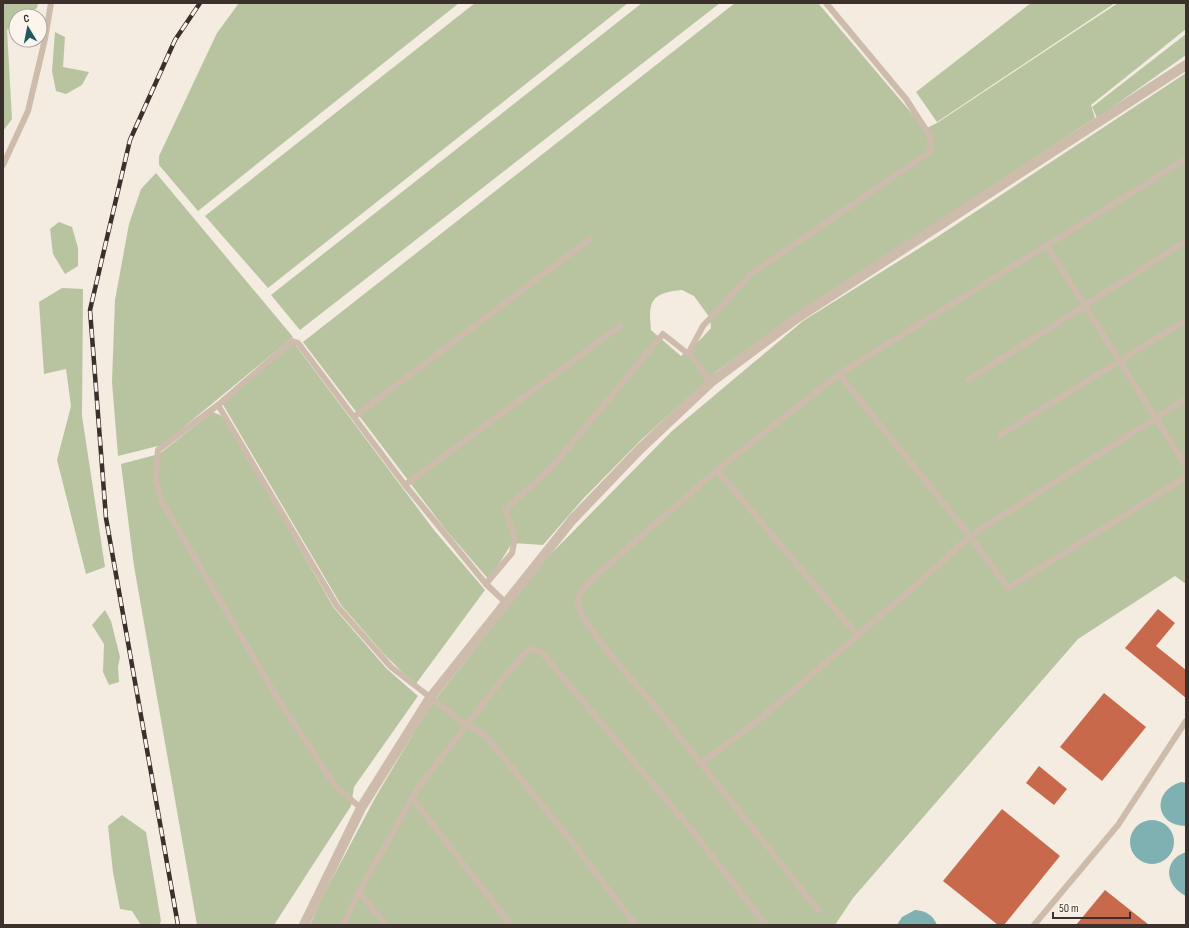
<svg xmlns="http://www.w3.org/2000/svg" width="1189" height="928" font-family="'Sofia Sans Condensed',sans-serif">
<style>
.green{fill:#b8c4a0;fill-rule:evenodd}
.water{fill:#7fb0b2}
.building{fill:#c8694b}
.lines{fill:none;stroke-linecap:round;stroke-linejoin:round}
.lane{stroke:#cdbbac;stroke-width:6}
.street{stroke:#cdbbac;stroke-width:10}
.rail-casing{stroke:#3b302b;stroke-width:4.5}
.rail{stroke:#fbf5ee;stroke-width:3;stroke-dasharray:9;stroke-linecap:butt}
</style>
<rect width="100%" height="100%" fill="#f4ebe1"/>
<g class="green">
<path d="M 3,3 L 38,3 L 37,8 L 26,16 L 16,16 L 16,23 L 7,30 L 12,119 L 3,131 Z"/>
<path d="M 239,3 L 459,3 L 198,211 L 159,165 L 159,156 L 217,33 Z"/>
<path d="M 475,3 L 628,3 L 268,288 L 205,216 Z"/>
<path d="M 642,3 L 720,3 L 300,330 L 271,295 Z"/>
<path d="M 735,3 L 818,3 L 925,129 L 937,123 L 1118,3 L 1186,3 L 1186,29 L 1091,105 L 1095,118 L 777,328 L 717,371 L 640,441 L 583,499 L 543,545 L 512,543 L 489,580 L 445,529 L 303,342 ZM 682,290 L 694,296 L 710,318 L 711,328 L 701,339 L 681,356 L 651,330 C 648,301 651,293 682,290 Z"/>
<path d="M 1031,3 L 1115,3 L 937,122 L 916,92 Z"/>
<path d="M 55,32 L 65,37 L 63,67 L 89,72 L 82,85 L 66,94 L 56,91 L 52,71 Z"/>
<path d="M 1186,34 L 1186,55 L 1097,118 L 1092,107 Z"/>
<path d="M 1186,73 L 1186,584 L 1175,576 L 1078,639 L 853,898 L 835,925 L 310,925 L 323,896 L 375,798 L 428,709 L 544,561 L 672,431 L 803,321 L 934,239 Z"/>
<path d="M 156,173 L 293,337 L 162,445 L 118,456 L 112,382 L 115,300 L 129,224 L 141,189 Z"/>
<path d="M 59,222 L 72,227 L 78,248 L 78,266 L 65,274 L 53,254 L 50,229 Z"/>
<path d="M 62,288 L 83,289 L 82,416 L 105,567 L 86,574 L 57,460 L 71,406 L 66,369 L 44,374 L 39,302 Z"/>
<path d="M 294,343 L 434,530 L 485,590 L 415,685 L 383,653 L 341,605 L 222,403 Z"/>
<path d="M 213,412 L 224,417 L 334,608 L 387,669 L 418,696 L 354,787 L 351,806 L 274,925 L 197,925 L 134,566 L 121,464 L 159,454 Z"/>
<path d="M 105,610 L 111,621 L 120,657 L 118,667 L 119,682 L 109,685 L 103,672 L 104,644 L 92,625 Z"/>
<path d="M 122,815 L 146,832 L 161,921 L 159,925 L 141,925 L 132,911 L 120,909 L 113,872 L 108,826 Z"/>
</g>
<g class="water">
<path d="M 1181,782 L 1186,783 L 1186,826 C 1155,826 1151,791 1181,782 Z"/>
<circle cx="1152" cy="842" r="22"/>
<path d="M 1186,852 L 1186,896 C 1165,886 1162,860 1186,852 Z"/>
<path d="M 915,910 C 926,911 933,915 937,925 L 897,925 L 902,917 Z"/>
</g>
<g class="building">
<path d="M 1158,609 L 1175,623 L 1156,646 L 1186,670 L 1186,698 L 1125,648 Z"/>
<path d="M 1104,693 L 1146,727 L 1102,781 L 1060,747 Z"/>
<path d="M 1039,766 L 1067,789 L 1054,805 L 1026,783 Z"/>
<path d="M 1002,809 L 1060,856 L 1004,925 L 998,925 L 943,881 Z"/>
<path d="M 1105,890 L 1149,925 L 1076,925 Z"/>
</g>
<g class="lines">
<g class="lane">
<path d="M 3,165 L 28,111 L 45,39 L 51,3"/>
<path d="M 1047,246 L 1186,466"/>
<path d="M 688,354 L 703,326 L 751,274 L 931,151 L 930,136 L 906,99 L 826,3"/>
<path d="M 839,374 L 970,536 L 1008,588 L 1186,477"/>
<path d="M 968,380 L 1186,241"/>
<path d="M 218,405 L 337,606 L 391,667 L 466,725 L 485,735 L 564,832 L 636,925"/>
<path d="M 354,417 L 590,239"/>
<path d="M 1000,435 L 1186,320"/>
<path d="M 717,470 L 857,635"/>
<path d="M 405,485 L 620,326"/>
<path d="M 486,584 L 512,553 L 515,538 L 505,510 L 552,467 L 663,334 L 692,357 L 711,382"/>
<path d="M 700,764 L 760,719 L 922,580 L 970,536 L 1186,399"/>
<path d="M 412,798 L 511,925"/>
<path d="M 361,808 L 336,787 L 278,699 L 162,502 L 156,481 L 158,450 L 218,405 L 292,341 L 298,343 L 405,485 L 486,584 L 506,603"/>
<path d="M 359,892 L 386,925"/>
<path d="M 818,910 L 658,710 L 608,652 L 582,616 L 577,601 L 581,592 L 591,580 L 717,470 L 839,374 L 1186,159"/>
<path d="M 343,925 L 362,886 L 418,788 L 503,678 L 526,652 L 535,649 L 544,655 L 690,828 L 766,925"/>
<path d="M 1034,925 L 1118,825 L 1186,721"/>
</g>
<path class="street" d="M 304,925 L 361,808 L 430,698 L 572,520 L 640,449 L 711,382 L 797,318 L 1186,65"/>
<defs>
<path id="rail" d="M 178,925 L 106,518 L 90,310 L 130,140 L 175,40 L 200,3"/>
</defs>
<use href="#rail" class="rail-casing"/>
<use href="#rail" class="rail"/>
</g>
<rect width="1189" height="928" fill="none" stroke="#3b302b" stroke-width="8"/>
<g transform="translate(28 28) rotate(350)"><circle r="19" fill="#fbf5ee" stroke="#aea6a0"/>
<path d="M0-3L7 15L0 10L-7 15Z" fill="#1f5a5e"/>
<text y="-6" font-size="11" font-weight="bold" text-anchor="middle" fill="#3b302b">С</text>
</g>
<path d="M1053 912v6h77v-6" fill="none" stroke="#3b302b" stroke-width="2"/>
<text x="1059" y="912" font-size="12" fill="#3b302b" stroke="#fbf5ee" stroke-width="3" paint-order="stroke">50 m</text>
</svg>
